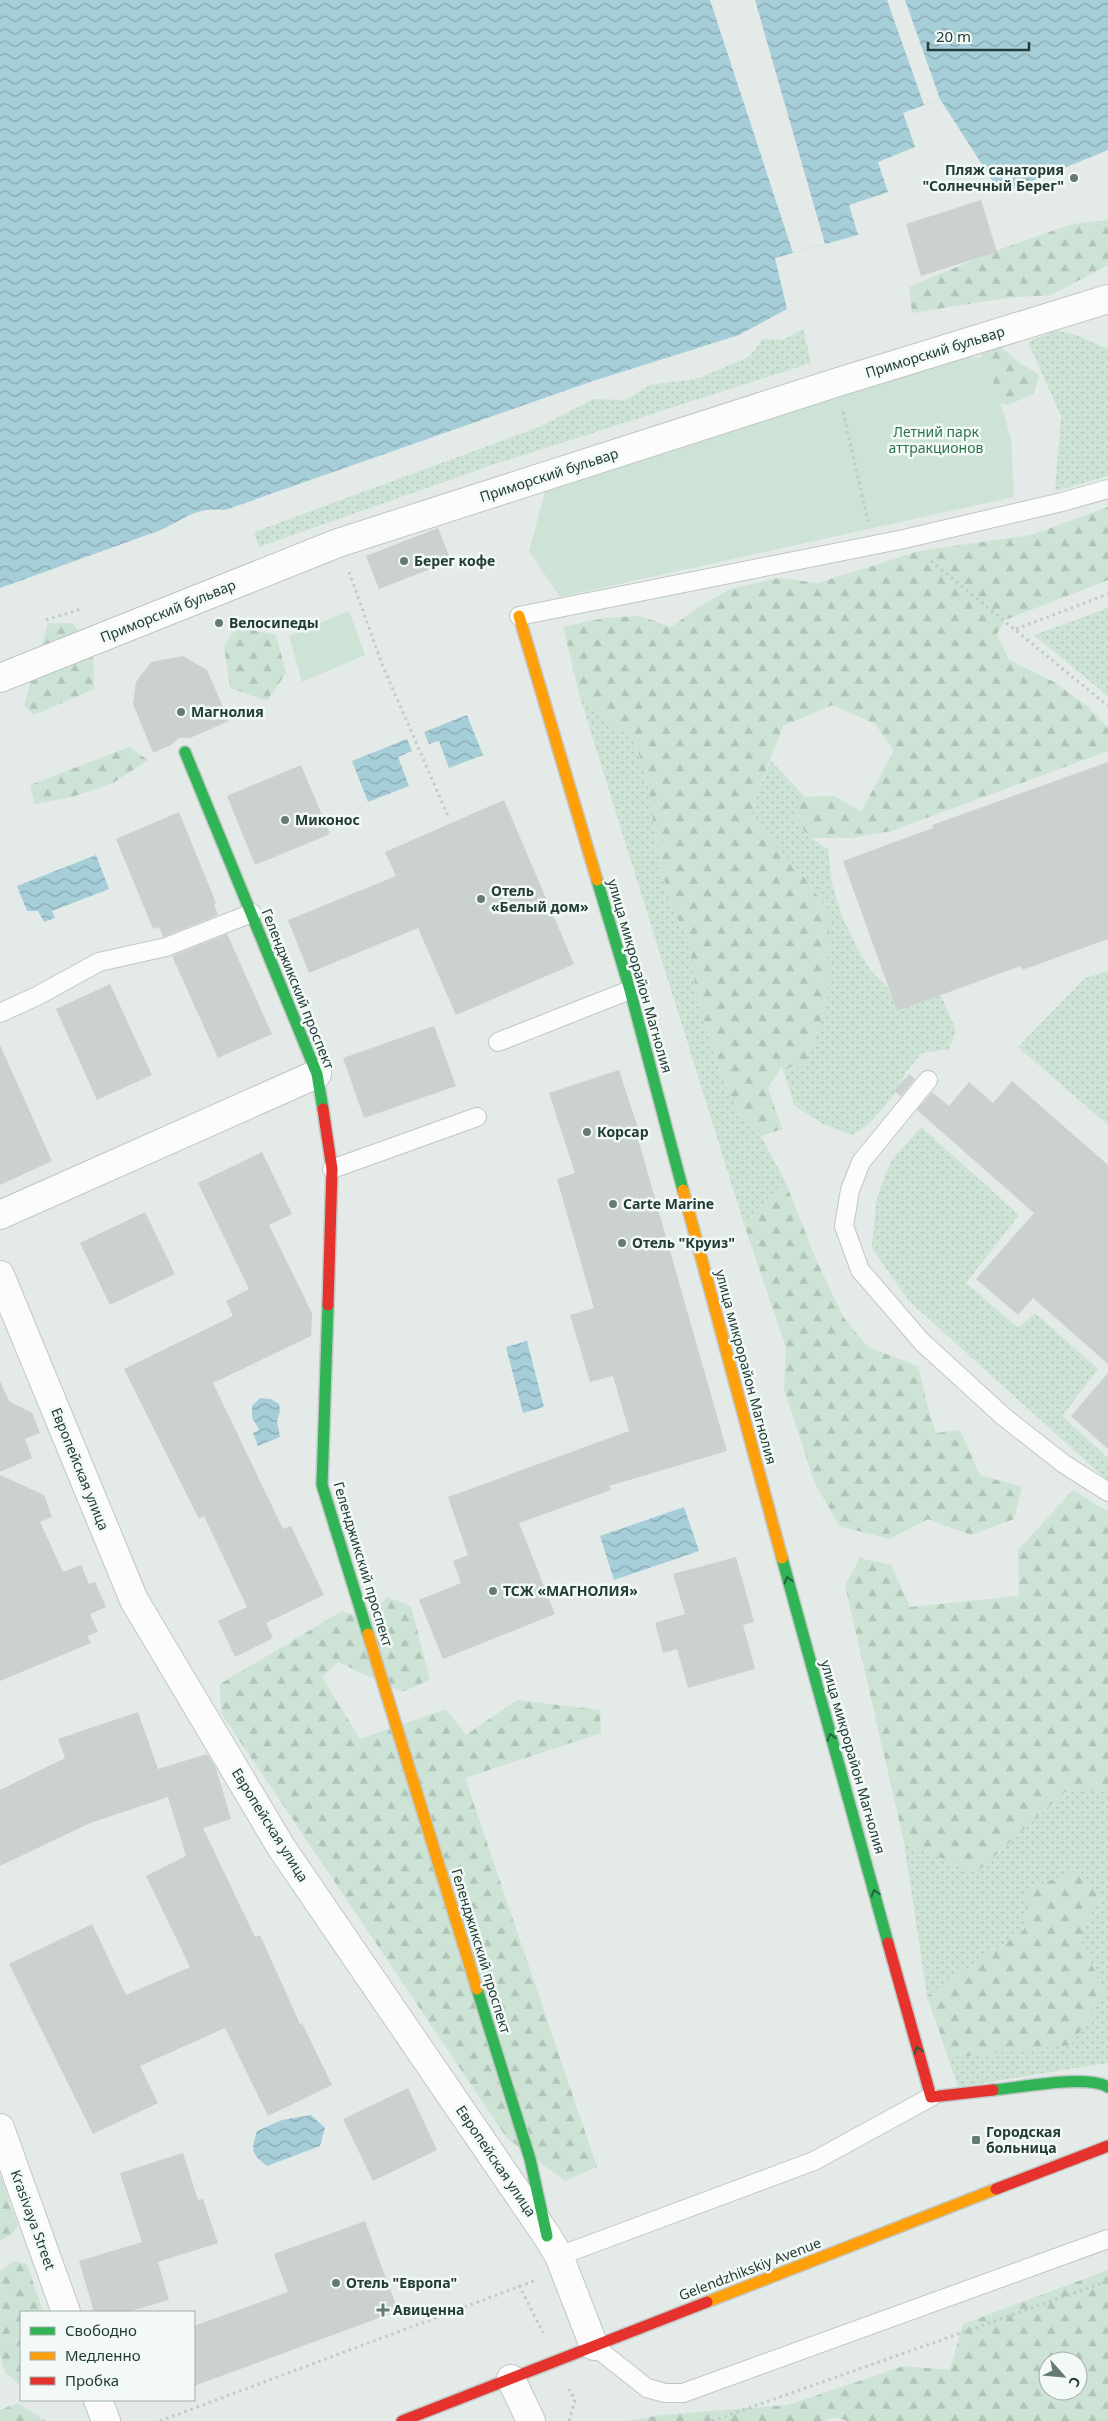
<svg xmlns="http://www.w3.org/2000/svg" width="1108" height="2421" font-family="'Noto Sans',sans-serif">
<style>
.grass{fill:url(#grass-dots)}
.forest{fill:url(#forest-firs);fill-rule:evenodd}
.park{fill:#cde3d5}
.water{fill:url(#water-waves)}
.pier{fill:#e4eae7}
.building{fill:#cbd1cf}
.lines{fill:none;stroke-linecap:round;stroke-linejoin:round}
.lane-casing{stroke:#c1c7c4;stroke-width:20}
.street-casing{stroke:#c1c7c4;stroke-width:30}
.fast-casing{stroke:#c0c8c5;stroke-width:14}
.slow-casing{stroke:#c0c8c5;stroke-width:14}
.jam-casing{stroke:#c0c8c5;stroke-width:14}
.path{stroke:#c1cac7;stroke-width:3;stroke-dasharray:2.5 4;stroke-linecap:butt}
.lane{stroke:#fbfcfb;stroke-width:18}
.street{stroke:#fbfcfb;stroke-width:28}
.fast{stroke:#30b455;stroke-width:11}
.slow{stroke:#ff9f0a;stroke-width:11}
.jam{stroke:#e5322d;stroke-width:11}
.oneway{stroke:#266140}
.poi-dot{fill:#667a75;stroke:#f3f9f6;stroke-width:2}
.labels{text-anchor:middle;stroke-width:5;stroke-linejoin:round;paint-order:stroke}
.poi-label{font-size:14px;font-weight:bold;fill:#223d37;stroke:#f3f9f6;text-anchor:start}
.street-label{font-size:14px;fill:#223d37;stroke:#f3f9f6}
.park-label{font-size:14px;fill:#2d744c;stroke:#f3f9f6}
</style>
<defs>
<pattern id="grass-dots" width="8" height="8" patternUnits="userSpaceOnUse" patternTransform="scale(1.25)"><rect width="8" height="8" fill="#cde3d5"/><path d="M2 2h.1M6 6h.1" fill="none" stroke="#b0c4b7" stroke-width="1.8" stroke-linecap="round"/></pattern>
<pattern id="forest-firs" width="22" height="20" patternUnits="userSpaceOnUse" patternTransform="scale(1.25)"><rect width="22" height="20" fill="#cde3d5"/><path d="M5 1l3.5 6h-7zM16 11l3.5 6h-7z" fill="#b0c4b7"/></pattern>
<pattern id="water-waves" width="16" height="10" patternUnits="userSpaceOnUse" patternTransform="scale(1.25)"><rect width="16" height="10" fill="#a6ced8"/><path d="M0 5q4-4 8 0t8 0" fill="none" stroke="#87a8b0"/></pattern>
</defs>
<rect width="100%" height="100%" fill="#e4eae7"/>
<g class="grass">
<path d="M 803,329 L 811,363 L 489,466 L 259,547 L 254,532 L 539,427 L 594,399 L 626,400 L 650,385 L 696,379 L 749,357 L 763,339 L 783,340 Z"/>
<path d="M 1056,330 L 1076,335 L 1108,349 L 1108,476 L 1055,491 L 1061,416 L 1028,342 Z"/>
<path d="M 1108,608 L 1108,696 L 1034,635 Z"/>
<path d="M 580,697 L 608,726 L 631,734 L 646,773 L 660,865 L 672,907 L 689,941 L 696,993 L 720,1071 L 740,1116 L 761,1136 L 785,1181 L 744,1224 Z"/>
<path d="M 771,761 L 805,797 L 792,817 L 811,838 L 828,849 L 832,883 L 842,916 L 858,950 L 871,971 L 888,988 L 897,1011 L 941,995 L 956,1031 L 949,1049 L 922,1053 L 906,1072 L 895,1094 L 868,1125 L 852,1135 L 823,1124 L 794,1105 L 782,1066 L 802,1067 L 816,1037 L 827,1001 L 830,914 L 805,878 L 751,818 L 757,794 Z"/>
<path d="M 1108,971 L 1108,1125 L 1018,1047 L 1085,978 Z"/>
<path d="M 921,1127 L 1019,1215 L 966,1283 L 1018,1328 L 1035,1313 L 1098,1369 L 1062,1416 L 1108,1458 L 1108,1481 L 909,1301 L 872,1248 L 876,1201 L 891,1161 Z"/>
<path d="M 1068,1789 L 1108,1792 L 1108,2063 L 958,2087 L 927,1996 L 904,1842 L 976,1873 Z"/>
</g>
<g class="forest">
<path d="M 1108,220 L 1108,265 L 1051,295 L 1006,298 L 912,313 L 909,287 L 995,251 L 1072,224 Z"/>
<path d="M 999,345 L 1017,361 L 1039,375 L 1034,394 L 1008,405 L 986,402 L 980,379 L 982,349 Z"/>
<path d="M 1108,507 L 1108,580 L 1005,620 L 997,634 L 1009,660 L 1054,682 L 1087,706 L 1108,728 L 1108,751 L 891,831 L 852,838 L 811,838 L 792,817 L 805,797 L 835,796 L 861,812 L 894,750 L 875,724 L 833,705 L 783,726 L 757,794 L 751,818 L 805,878 L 830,914 L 827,1001 L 816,1037 L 802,1068 L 782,1066 L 768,1088 L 782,1129 L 761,1136 L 740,1116 L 720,1071 L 696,993 L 689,941 L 672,907 L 660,865 L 646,773 L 631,734 L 608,726 L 580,697 L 563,627 L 604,618 L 640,616 L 671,627 L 699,607 L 730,589 L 779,578 L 818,583 L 919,551 L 1031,535 Z"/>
<path d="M 48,623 L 73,623 L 93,655 L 94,689 L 34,715 L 24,705 Z"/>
<path d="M 237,627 L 276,635 L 286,673 L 267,701 L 230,688 L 224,646 Z"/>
<path d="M 129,747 L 148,760 L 113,783 L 72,797 L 35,804 L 30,785 Z"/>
<path d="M 785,1181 L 817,1262 L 844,1318 L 868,1347 L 918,1366 L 928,1408 L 936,1433 L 960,1430 L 980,1475 L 1022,1487 L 1014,1519 L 971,1535 L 928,1519 L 889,1539 L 840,1526 L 815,1484 L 784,1389 L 786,1348 L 744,1224 Z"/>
<path d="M 1073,1490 L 1108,1512 L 1108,1792 L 1068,1789 L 976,1873 L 904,1842 L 845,1585 L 860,1558 L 891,1565 L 910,1607 L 1019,1596 L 1018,1550 Z"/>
<path d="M 387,1597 L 411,1606 L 430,1680 L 402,1692 L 338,1662 L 322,1677 L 360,1739 L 446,1709 L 466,1735 L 517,1700 L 600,1710 L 601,1733 L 465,1778 L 597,2167 L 565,2181 L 507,2138 L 221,1713 L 220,1684 L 342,1611 L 366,1619 Z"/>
<path d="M 1075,1871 L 1100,1895 L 1080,1938 L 1105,1994 L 1071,2045 L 949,2058 L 927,1996 L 1024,1930 L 1027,1889 Z"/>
<path d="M 0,2175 L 18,2226 L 12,2234 L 0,2241 Z"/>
<path d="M 14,2261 L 27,2264 L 43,2312 L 21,2312 L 21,2386 L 5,2372 L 0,2355 L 0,2271 Z"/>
<path d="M 1108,2270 L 1108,2421 L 847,2421 L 835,2417 L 823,2421 L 627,2421 L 661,2415 L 788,2405 L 904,2366 L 950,2370 L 963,2324 ZM 1048,2361 L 1078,2361 L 1078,2391 L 1048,2391 Z"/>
<path d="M 18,2403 L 46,2421 L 0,2421 L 0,2410 Z"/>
</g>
<g class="park">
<path d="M 957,357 L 986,358 L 1011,438 L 1014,497 L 560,597 L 529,551 L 547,485 Z"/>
<path d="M 349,611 L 365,655 L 302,682 L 289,636 Z"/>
</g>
<g class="water">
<path d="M 0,0 L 1108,0 L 1108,150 L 1001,194 L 940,99 L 903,113 L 915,147 L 878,162 L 888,192 L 849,205 L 858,235 L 775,258 L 787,309 L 739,335 L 590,382 L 225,510 C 191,507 186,520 158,531 C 105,550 53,569 0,588 Z"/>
<path d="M 467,715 L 483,755 L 449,768 L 439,741 L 429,744 L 424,732 Z"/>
<path d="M 407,739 L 412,751 L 398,757 L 409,786 L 368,802 L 352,761 Z"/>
<path d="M 96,855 L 109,889 L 52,911 L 55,918 L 44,922 L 38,911 L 27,911 L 17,886 Z"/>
<path d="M 527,1341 L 544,1407 L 523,1413 L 506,1347 Z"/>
<path d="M 260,1398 L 271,1399 L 279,1404 L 280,1411 L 277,1421 L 280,1437 L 258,1446 L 253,1433 L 259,1430 L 252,1417 L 252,1406 Z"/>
<path d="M 684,1507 L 699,1551 L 614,1580 L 600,1536 Z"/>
<path d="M 311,2115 L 325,2128 L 320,2146 L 267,2166 C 251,2154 251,2150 257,2131 L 282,2120 Z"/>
</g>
<g class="pier">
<path d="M 710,0 L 755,0 L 825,244 L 793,253 Z"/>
<path d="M 887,0 L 905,0 L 940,99 L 924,105 Z"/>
</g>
<g class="building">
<path d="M 981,200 L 997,252 L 921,276 L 906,224 Z"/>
<path d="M 438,528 L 451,561 L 379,589 L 366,556 Z"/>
<path d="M 183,656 L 207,670 L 229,721 L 190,738 L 179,738 L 171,745 L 153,753 L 133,704 L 136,682 L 151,662 Z"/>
<path d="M 1108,762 L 1108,939 L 1022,970 L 1021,966 L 897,1011 L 843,861 L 933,828 L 932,825 Z"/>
<path d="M 301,765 L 330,834 L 255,865 L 227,796 Z"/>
<path d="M 504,800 L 574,964 L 456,1015 L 418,928 L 309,973 L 288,920 L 396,876 L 385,852 Z"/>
<path d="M 179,812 L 216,903 L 214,904 L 218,915 L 163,937 L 159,927 L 153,929 L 116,839 Z"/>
<path d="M 227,934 L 272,1034 L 218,1058 L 172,956 Z"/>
<path d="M 110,984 L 152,1075 L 97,1100 L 56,1009 Z"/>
<path d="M 434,1026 L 456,1086 L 364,1118 L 343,1058 Z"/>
<path d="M 0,1045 L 52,1161 L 0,1185 Z"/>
<path d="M 619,1070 L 640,1134 L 637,1135 L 727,1451 L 609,1486 L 611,1490 L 519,1523 L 555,1614 L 443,1659 L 419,1600 L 461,1583 L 453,1561 L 468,1555 L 448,1497 L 629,1431 L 613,1376 L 590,1382 L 570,1315 L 594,1308 L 557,1179 L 575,1173 L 549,1093 Z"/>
<path d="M 909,1074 L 915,1079 L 901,1096 L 894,1091 Z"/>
<path d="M 1012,1081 L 1108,1165 L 1108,1364 L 1033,1298 L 1018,1315 L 976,1279 L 1034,1213 L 917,1110 L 932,1092 L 949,1106 L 969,1082 L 993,1103 Z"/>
<path d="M 262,1152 L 292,1214 L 269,1225 L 312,1313 L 311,1336 L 213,1383 L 283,1529 L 291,1526 L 324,1595 L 266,1623 L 273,1638 L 235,1657 L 218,1621 L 247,1607 L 204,1516 L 199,1519 L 124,1369 L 233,1316 L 226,1301 L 249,1289 L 198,1183 Z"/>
<path d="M 145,1212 L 175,1274 L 110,1305 L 80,1243 Z"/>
<path d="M 1108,1373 L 1108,1449 L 1071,1416 Z"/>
<path d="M 0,1381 L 9,1401 L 32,1413 L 40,1433 L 25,1439 L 32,1458 L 0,1472 Z"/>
<path d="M 0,1475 L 44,1495 L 52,1517 L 40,1522 L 63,1572 L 81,1565 L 89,1584 L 95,1582 L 106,1607 L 90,1614 L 98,1632 L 87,1636 L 91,1643 L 0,1681 Z"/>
<path d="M 736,1557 L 754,1622 L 743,1625 L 755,1669 L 688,1688 L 677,1649 L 663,1653 L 655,1623 L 685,1614 L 673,1574 Z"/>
<path d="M 138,1712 L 158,1769 L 207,1754 L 216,1768 L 231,1819 L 203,1828 L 255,1937 L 260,1935 L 300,2024 L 302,2023 L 332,2085 L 268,2116 L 225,2028 L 140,2066 L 158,2103 L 93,2134 L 9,1964 L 92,1924 L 126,1995 L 190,1967 L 146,1876 L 186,1856 L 168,1797 L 90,1823 L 0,1866 L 0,1790 L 65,1758 L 58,1739 Z"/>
<path d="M 408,2088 L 437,2150 L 373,2181 L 343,2119 Z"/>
<path d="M 183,2153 L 198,2200 L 203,2199 L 218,2243 L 158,2262 L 169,2300 L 127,2312 L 94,2312 L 79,2261 L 142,2242 L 120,2173 Z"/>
<path d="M 365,2221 L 398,2311 L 194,2386 L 194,2326 L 288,2292 L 274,2254 Z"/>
</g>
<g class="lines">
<defs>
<g id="lane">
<path d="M 519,616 L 904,539 L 1062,502 L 1108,489"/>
<path d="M 0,1013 L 37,996 L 99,962 L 166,947 L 252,913"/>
<path d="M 498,1042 L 630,990"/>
<path d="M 928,1080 L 861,1162 L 850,1190 L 844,1226 L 860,1270 L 922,1342 L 1004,1417 L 1064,1464 L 1108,1492"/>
<path d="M 332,1169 L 477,1117"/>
<path d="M 559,2256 L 814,2161 L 931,2097"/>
<path d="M 594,2346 L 647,2388 L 665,2393 L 683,2393 L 1108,2239"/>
</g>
<g id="street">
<path d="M 0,678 L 338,543 L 835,383 L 1108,299"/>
<path d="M 0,1215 L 317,1074"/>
<path d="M 0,1275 L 134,1600 L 281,1847 L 547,2236 L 559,2256 L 594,2346"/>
<path d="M 0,2128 L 66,2312"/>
<path d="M 511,2379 L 531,2421"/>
<path d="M 98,2400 L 106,2421"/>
</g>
<g id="fast">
<path d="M 185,752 L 317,1074 L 323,1109"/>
<path d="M 597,880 L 630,990 L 683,1190"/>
<path d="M 328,1305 L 322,1485 L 368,1634"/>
<path d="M 782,1558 L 888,1943"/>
<path d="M 477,1989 L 530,2159 L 547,2236"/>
<path d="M 993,2090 C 1019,2088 1087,2074 1108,2087"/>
</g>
<g id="slow">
<path d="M 519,616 L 597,880"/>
<path d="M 683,1190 L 782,1558"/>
<path d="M 368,1634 L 477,1989"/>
<path d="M 707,2302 L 996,2189"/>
</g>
<g id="jam">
<path d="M 323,1109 L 332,1169 L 328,1305"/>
<path d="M 888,1943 L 931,2097 L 993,2090"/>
<path d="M 996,2189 L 1108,2146"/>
<path d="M 402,2421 L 707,2302"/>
</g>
</defs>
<use href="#lane" class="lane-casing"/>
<use href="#street" class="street-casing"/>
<use href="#fast" class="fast-casing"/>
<use href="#slow" class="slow-casing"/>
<use href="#jam" class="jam-casing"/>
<g class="path">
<path d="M 843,412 L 868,521"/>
<path d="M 931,561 L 1108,706"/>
<path d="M 349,572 L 382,664 L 448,816"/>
<path d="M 46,620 L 81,609"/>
<path d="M 1016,629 L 1108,594"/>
<path d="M 519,2285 L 543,2333"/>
<path d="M 160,2421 L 534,2281"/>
<path d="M 569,2421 L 575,2400 L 569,2389"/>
<path d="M 712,2421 L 1108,2281"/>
</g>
<use href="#lane" class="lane"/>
<use href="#street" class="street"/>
<use href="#fast" class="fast"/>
<use href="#slow" class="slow"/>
<use href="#jam" class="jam"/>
</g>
<defs><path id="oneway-chevron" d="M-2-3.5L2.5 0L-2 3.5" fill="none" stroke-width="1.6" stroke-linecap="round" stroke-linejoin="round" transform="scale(1.25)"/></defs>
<g class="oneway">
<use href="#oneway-chevron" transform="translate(788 1580) rotate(-106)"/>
<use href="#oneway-chevron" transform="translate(831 1737) rotate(-106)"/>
<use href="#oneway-chevron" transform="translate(875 1893) rotate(-106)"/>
<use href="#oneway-chevron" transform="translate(918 2050) rotate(-106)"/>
</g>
<g class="poi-dot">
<circle cx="1074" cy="178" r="5"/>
<circle cx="404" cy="561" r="5"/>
<circle cx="219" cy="623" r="5"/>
<circle cx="181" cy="712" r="5"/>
<circle cx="285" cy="820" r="5"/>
<circle cx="481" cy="899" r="5"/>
<circle cx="587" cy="1132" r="5"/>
<circle cx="613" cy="1204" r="5"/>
<circle cx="622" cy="1243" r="5"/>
<circle cx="493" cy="1591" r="5"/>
<rect x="971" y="2135" width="10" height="10" rx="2.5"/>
<circle cx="336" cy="2283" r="5"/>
<path d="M380.5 2302.5h5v5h5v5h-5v5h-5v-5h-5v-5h5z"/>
</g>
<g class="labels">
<g class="poi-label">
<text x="1064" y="175" text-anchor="end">Пляж санатория<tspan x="1064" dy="16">"Солнечный Берег"</tspan></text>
<text x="414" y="566">Берег кофе</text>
<text x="229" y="628">Велосипеды</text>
<text x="191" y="717">Магнолия</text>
<text x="295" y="825">Миконос</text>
<text x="491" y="896">Отель<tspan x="491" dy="16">«Белый дом»</tspan></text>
<text x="597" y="1137">Корсар</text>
<text x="623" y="1209">Carte Marine</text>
<text x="632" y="1248">Отель "Круиз"</text>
<text x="503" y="1596">ТСЖ «МАГНОЛИЯ»</text>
<text x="986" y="2137">Городская<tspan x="986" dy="16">больница</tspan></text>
<text x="346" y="2288">Отель "Европа"</text>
<text x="393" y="2315">Авиценна</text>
</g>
<g class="street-label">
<text transform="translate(935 352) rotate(-17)" y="5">Приморский бульвар</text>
<text transform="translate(549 475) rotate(-18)" y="5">Приморский бульвар</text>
<text transform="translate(168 611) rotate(-22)" y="5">Приморский бульвар</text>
<text transform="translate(640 976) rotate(74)" y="5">улица микрорайон Магнолия</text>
<text transform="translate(298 989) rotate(68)" y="5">Геленджикский проспект</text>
<text transform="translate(746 1367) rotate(75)" y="5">улица микрорайон Магнолия</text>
<text transform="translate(80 1469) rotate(68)" y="5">Европейская улица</text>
<text transform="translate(363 1564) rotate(73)" y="5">Геленджикский проспект</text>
<text transform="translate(853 1757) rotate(74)" y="5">улица микрорайон Магнолия</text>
<text transform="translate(270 1825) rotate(58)" y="5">Европейская улица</text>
<text transform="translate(481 1951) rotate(73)" y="5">Геленджикский проспект</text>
<text transform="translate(496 2161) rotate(56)" y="5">Европейская улица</text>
<text transform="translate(33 2220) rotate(70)" y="5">Krasivaya Street</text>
<text transform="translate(750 2269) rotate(-21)" y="5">Gelendzhikskiy Avenue</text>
</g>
<g class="park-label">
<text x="936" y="437">Летний парк<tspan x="936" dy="16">аттракционов</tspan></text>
</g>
</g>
<rect x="20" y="2311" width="175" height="90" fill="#f3f9f6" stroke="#9faeaa"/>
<rect x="30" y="2327" width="25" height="8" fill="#30b455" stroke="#9faeaa"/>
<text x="65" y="2336" font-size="15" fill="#223d37">Свободно</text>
<rect x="30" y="2352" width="25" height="8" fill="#ff9f0a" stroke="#9faeaa"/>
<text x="65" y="2361" font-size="15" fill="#223d37">Медленно</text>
<rect x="30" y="2377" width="25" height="8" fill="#e5322d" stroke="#9faeaa"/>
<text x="65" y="2386" font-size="15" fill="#223d37">Пробка</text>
<g transform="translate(1063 2376) rotate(117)"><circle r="24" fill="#f3f9f6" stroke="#9faeaa"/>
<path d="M0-4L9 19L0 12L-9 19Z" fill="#667a75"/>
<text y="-8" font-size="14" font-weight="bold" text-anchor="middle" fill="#223d37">С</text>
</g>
<path d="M928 42v8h101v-8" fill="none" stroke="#223d37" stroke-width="2.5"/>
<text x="936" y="42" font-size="15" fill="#223d37" stroke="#f3f9f6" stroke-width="4" paint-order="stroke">20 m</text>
</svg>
